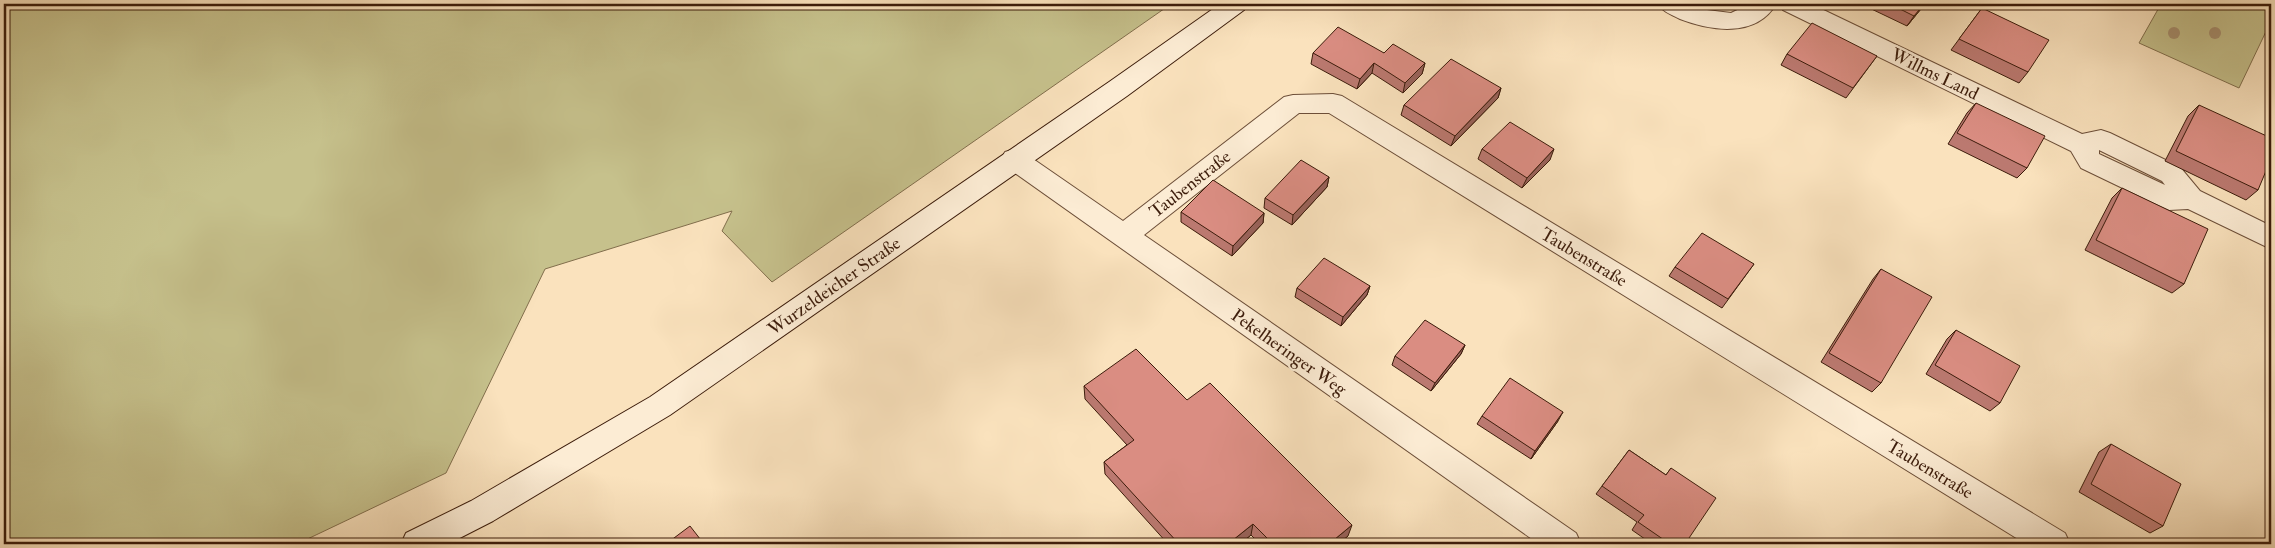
<svg xmlns="http://www.w3.org/2000/svg" width="2275" height="548" font-family="'IM FELL Double Pica',serif">
<style>
.green{fill:#c6c18c;stroke:#816e4c}
.lines{fill:none;stroke-linecap:round;stroke-linejoin:round}
.minor-casing{stroke:#6c4e38;stroke-width:2}
.secondary-casing{stroke:#3c1c0b;stroke-width:2}
.minor{fill:#fcecd4;fill-rule:evenodd}
.secondary{fill:#fcecd4;fill-rule:evenodd}
.tree{fill:#a89171}
.wall{fill:#bb7970;stroke:#3c1c0b}
.shaded-wall{fill:#99635b;stroke:#3c1c0b}
.building{fill:#da8d82;stroke:#3c1c0b}
.labels{text-anchor:middle;stroke-width:4.5;stroke-linejoin:round;paint-order:stroke}
.street-label{font-size:18px;fill:#3c1c0b;stroke:#fcecd4}
</style>
<rect width="100%" height="100%" fill="#fae2bd"/>
<filter id="stains"><feTurbulence type="fractalNoise" baseFrequency=".004" numOctaves="4"/><feColorMatrix values="0 0 0 0 .2 0 0 0 0 .09 0 0 0 0 .02 0 0 0 .5 -.17"/></filter>
<radialGradient id="worn" r=".72"><stop offset=".6" stop-color="#630" stop-opacity="0"/><stop offset="1" stop-color="#630" stop-opacity=".3"/></radialGradient>
<g class="green">
<path d="M 4,4 L 1171,4 L 772,282 L 722,231 L 732,211 L 545,269 L 446,473 L 297,544 L 4,544 Z"/>
<path d="M 2161,4 L 2271,4 L 2271,21 L 2239,88 L 2139,43 Z"/>
</g>
<g class="lines">
<defs>
<g id="minor">
<path d="M 1658,4 L 1690,4 L 1707,10 L 1731,13 L 1750,4 L 1776,4 C 1756,38 1711,31 1680,19 C 1672,15 1663,12 1658,4 Z"/>
<path d="M 1779,4 L 1811,4 L 2082,134 L 2101,130 L 2110,133 L 2180,167 L 2200,191 L 2271,226 L 2271,249 L 2188,209 L 2169,210 L 2160,206 L 2081,168 L 2071,151 L 1783,10 ZM 2099,150 L 2162,181 L 2165,185 L 2099,154 Z"/>
<path d="M 1333,94 L 1342,96 L 2065,533 L 2070,544 L 2026,544 L 1329,113 L 1299,113 L 1144,235 L 1576,533 L 1581,544 L 1539,544 L 1005,166 L 1001,159 L 1005,152 L 1014,149 L 1023,152 L 1123,221 L 1284,97 L 1293,95 Z"/>
</g>
<path id="secondary" d="M 1220,4 L 1248,4 L 1244,10 L 1127,96 L 670,415 L 493,521 L 448,544 L 401,544 L 406,533 L 471,501 L 650,397 L 1109,82 Z"/>
</defs>
<use href="#minor" class="minor-casing"/>
<use href="#secondary" class="secondary-casing"/>
<use href="#minor" class="minor"/>
<use href="#secondary" class="secondary"/>
</g>
<g class="tree">
<circle cx="2174" cy="33" r="6"/>
<circle cx="2215" cy="33" r="6"/>
</g>
<g class="wall">
<path d="M 1861,4 L 1925,4 L 1907,26 Z"/>
<path d="M 2087,4 L 2104,4 L 2099,9 Z"/>
<path d="M 1982,8 L 2028,72 L 2019,83 L 1951,50 Z"/>
<path d="M 1313,53 L 1384,53 L 1425,63 L 1422,74 L 1403,93 L 1372,73 L 1357,89 L 1311,64 Z"/>
<path d="M 1787,54 L 1877,56 L 1846,98 L 1781,65 Z"/>
<path d="M 1501,88 L 1498,98 L 1451,146 L 1401,115 L 1404,105 Z"/>
<path d="M 1976,103 L 2027,168 L 2017,178 L 1948,144 L 1967,113 Z"/>
<path d="M 2199,105 L 2258,190 L 2246,200 L 2165,161 L 2188,116 Z"/>
<path d="M 1482,149 L 1550,160 L 1522,188 L 1478,159 Z"/>
<path d="M 1329,177 L 1327,187 L 1292,225 L 1264,208 L 1265,198 Z"/>
<path d="M 2122,188 L 2184,284 L 2172,293 L 2085,250 L 2112,198 Z"/>
<path d="M 1181,212 L 1264,213 L 1263,223 L 1232,256 L 1181,222 Z"/>
<path d="M 1754,264 L 1722,308 L 1669,276 L 1675,267 Z"/>
<path d="M 1881,269 L 1881,383 L 1872,392 L 1821,362 L 1873,279 Z"/>
<path d="M 1370,286 L 1367,295 L 1341,326 L 1295,297 L 1297,288 Z"/>
<path d="M 1956,330 L 2000,403 L 1990,411 L 1926,374 L 1947,339 Z"/>
<path d="M 1465,345 L 1461,354 L 1431,391 L 1392,365 L 1395,356 Z"/>
<path d="M 1084,386 L 1187,400 L 1348,536 L 1338,544 L 1260,544 L 1251,535 L 1240,544 L 1168,544 L 1105,474 L 1104,462 L 1127,445 L 1085,399 Z"/>
<path d="M 1482,416 L 1558,421 L 1531,459 L 1477,424 Z"/>
<path d="M 2111,444 L 2163,526 L 2150,533 L 2079,492 L 2099,452 Z"/>
<path d="M 1629,450 L 1666,475 L 1671,468 L 1685,544 L 1652,544 L 1632,530 L 1637,522 L 1596,494 Z"/>
</g>
<g class="shaded-wall">
<path d="M 1924,4 L 1925,4 L 1907,26 L 1914,16 Z"/>
<path d="M 1374,63 L 1372,73 L 1357,89 L 1360,79 Z"/>
<path d="M 1425,63 L 1422,74 L 1403,93 L 1405,83 Z"/>
<path d="M 1501,88 L 1498,98 L 1451,146 L 1455,136 Z"/>
<path d="M 1554,149 L 1550,160 L 1522,188 L 1527,178 Z"/>
<path d="M 1329,177 L 1327,187 L 1292,225 L 1293,215 Z"/>
<path d="M 1264,213 L 1263,223 L 1232,256 L 1233,246 Z"/>
<path d="M 1370,286 L 1367,295 L 1341,326 L 1343,317 Z"/>
<path d="M 1465,345 L 1461,354 L 1431,391 L 1435,383 Z"/>
<path d="M 1563,412 L 1558,421 L 1531,459 L 1535,451 Z"/>
<path d="M 1253,524 L 1251,535 L 1240,544 L 1228,544 Z"/>
<path d="M 1352,525 L 1348,536 L 1338,544 L 1329,544 Z"/>
</g>
<g class="building">
<path d="M 1890,4 L 1924,4 L 1914,16 Z"/>
<path d="M 1982,8 L 2049,40 L 2028,72 L 1959,39 Z"/>
<path d="M 1812,23 L 1877,56 L 1853,88 L 1787,54 Z"/>
<path d="M 1338,27 L 1384,53 L 1393,44 L 1425,63 L 1405,83 L 1374,63 L 1360,79 L 1313,53 Z"/>
<path d="M 1451,59 L 1501,88 L 1455,136 L 1404,105 Z"/>
<path d="M 1976,103 L 2045,136 L 2027,168 L 1957,133 Z"/>
<path d="M 2199,105 L 2271,138 L 2271,159 L 2258,190 L 2176,151 Z"/>
<path d="M 1510,122 L 1554,149 L 1527,178 L 1482,149 Z"/>
<path d="M 1301,160 L 1329,177 L 1293,215 L 1265,198 Z"/>
<path d="M 1213,180 L 1264,213 L 1233,246 L 1181,212 Z"/>
<path d="M 2122,188 L 2208,229 L 2184,284 L 2096,240 Z"/>
<path d="M 1702,233 L 1754,264 L 1728,299 L 1675,267 Z"/>
<path d="M 1324,258 L 1370,286 L 1343,317 L 1297,288 Z"/>
<path d="M 1881,269 L 1932,297 L 1881,383 L 1829,353 Z"/>
<path d="M 1425,320 L 1465,345 L 1435,383 L 1395,356 Z"/>
<path d="M 1956,330 L 2020,366 L 2000,403 L 1935,365 Z"/>
<path d="M 1136,349 L 1187,400 L 1210,383 L 1352,525 L 1329,544 L 1273,544 L 1253,524 L 1228,544 L 1179,544 L 1104,462 L 1134,440 L 1084,386 Z"/>
<path d="M 1510,378 L 1563,412 L 1535,451 L 1482,416 Z"/>
<path d="M 2111,444 L 2181,484 L 2163,526 L 2091,484 Z"/>
<path d="M 1629,450 L 1666,475 L 1671,468 L 1716,498 L 1685,544 L 1670,544 L 1638,522 L 1644,515 L 1602,486 Z"/>
<path d="M 690,526 L 704,544 L 666,544 Z"/>
</g>
<g class="labels">
<g class="street-label">
<text transform="translate(1935 74) rotate(26)" y="6">Willms Land</text>
<text transform="translate(1190 184) rotate(-38)" y="6">Taubenstraße</text>
<text transform="translate(1584 257) rotate(31)" y="6">Taubenstraße</text>
<text transform="translate(834 286) rotate(-35)" y="6">Wurzeldeicher Straße</text>
<text transform="translate(1289 352) rotate(35)" y="6">Pekelheringer Weg</text>
<text transform="translate(1930 469) rotate(31)" y="6">Taubenstraße</text>
</g>
</g>
<rect width="2275" height="548" fill="none" stroke="#fae2bd" stroke-width="20"/>
<rect x="5" y="5" width="2265" height="538" fill="none" stroke="#3c1c0b" stroke-width="2.5"/>
<rect x="10" y="10" width="2255" height="528" fill="none" stroke="#3c1c0b"/>
<rect width="100%" height="100%" filter="url(#stains)"/>
<rect width="100%" height="100%" fill="url(#worn)"/>
</svg>
